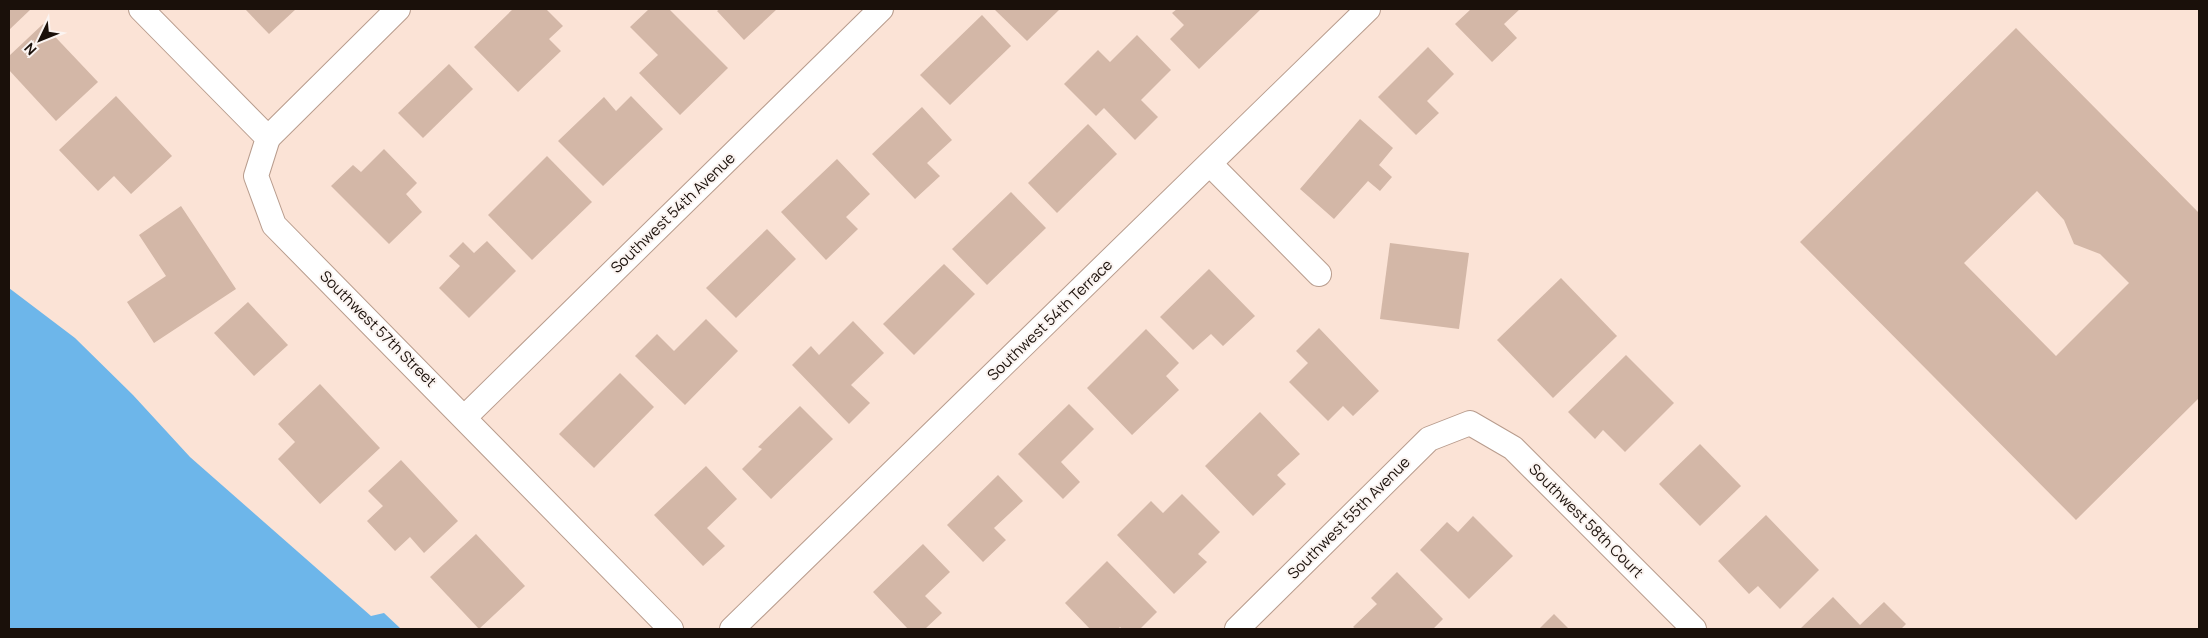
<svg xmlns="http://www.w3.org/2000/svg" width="2208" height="638" font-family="Manrope,sans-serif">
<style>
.water{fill:#6db6ea}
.building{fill:#d3b7a7;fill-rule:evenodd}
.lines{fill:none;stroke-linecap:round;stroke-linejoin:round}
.minor-casing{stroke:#b89c8d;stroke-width:26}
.minor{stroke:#fff;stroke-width:24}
.labels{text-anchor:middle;stroke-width:4;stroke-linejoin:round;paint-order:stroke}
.street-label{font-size:15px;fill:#1a100a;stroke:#fbf4f1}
</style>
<rect width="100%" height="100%" fill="#fbe3d6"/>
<path class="water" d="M 9,288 L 75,338 L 133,395 L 190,457 L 371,616 L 384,613 L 401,629 L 9,629 Z"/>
<g class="building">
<path d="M 9,9 L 31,9 L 9,30 Z"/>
<path d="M 245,9 L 296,9 L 269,34 Z"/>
<path d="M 513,9 L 546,9 L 563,26 L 549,39 L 561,51 L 518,92 L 474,47 Z"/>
<path d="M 649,9 L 669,9 L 728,68 L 680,115 L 639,73 L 658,55 L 630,27 Z"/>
<path d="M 720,9 L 777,9 L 744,40 L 717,11 Z"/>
<path d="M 994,9 L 1060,9 L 1027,41 Z"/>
<path d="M 1177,9 L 1261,9 L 1199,69 L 1170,39 L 1184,25 L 1172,13 Z"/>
<path d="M 1471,9 L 1520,9 L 1504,24 L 1517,38 L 1492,62 L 1455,24 Z"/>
<path d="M 982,15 L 1011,46 L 950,105 L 920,75 Z"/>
<path d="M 43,24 L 98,82 L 56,121 L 9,70 L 9,56 Z"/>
<path d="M 2016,28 L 2199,213 L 2199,398 L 2076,520 L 1800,242 ZM 2037,191 L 2064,220 L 2074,244 L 2100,254 L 2129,283 L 2056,356 L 1964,263 Z"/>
<path d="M 1137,35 L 1171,70 L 1141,100 L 1158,117 L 1135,140 L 1104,108 L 1096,116 L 1064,84 L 1098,50 L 1110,62 Z"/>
<path d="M 1428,47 L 1454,74 L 1427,101 L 1439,113 L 1416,135 L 1378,97 Z"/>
<path d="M 449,64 L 473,89 L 423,138 L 398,113 Z"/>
<path d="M 116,96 L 172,156 L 131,194 L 114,176 L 98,191 L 59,150 Z"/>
<path d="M 631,96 L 663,129 L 603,186 L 558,141 L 604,97 L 616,111 Z"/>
<path d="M 922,107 L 952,140 L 927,163 L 940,176 L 915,199 L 872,154 Z"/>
<path d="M 1360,119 L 1393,148 L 1379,165 L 1392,177 L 1380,191 L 1368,181 L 1334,219 L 1300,189 Z"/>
<path d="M 1088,124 L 1117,154 L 1057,213 L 1028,183 Z"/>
<path d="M 384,149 L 417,183 L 406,194 L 422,212 L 389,244 L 331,186 L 353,165 L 361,172 Z"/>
<path d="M 547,156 L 592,202 L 532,260 L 488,215 Z"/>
<path d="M 837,159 L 870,194 L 846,217 L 858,229 L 826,260 L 781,212 Z"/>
<path d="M 1011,192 L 1046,228 L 987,285 L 952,249 Z"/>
<path d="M 181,206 L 236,289 L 154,343 L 127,302 L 166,276 L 139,235 Z"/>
<path d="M 767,229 L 796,259 L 736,318 L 706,288 Z"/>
<path d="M 487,241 L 516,271 L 469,318 L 439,288 L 460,266 L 449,256 L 463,242 L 474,253 Z"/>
<path d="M 1390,243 L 1469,253 L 1459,329 L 1380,319 Z"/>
<path d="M 944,264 L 975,294 L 914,355 L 883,324 Z"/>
<path d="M 1209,269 L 1255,316 L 1223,346 L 1211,334 L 1193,350 L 1160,317 Z"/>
<path d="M 1561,278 L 1617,336 L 1553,398 L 1497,340 Z"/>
<path d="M 248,302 L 288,345 L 254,376 L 214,333 Z"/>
<path d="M 706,319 L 738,351 L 685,405 L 635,356 L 657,334 L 674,351 Z"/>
<path d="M 853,321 L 884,353 L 851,385 L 870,403 L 849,424 L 792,365 L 811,346 L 819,355 Z"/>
<path d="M 1319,328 L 1379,391 L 1353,416 L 1343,406 L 1328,421 L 1289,382 L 1308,363 L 1296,351 Z"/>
<path d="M 1146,329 L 1179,363 L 1166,376 L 1179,390 L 1132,435 L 1087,388 Z"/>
<path d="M 1626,355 L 1674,403 L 1625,452 L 1603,430 L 1595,439 L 1568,412 Z"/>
<path d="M 620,373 L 654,407 L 594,468 L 559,434 Z"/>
<path d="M 320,384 L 380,448 L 320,504 L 278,459 L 295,442 L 278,424 Z"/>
<path d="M 1069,404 L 1094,429 L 1061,462 L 1080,482 L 1063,499 L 1018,454 Z"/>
<path d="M 800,406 L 833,439 L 771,499 L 742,469 L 762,449 L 758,447 Z"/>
<path d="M 1260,412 L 1300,454 L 1277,475 L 1286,484 L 1253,516 L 1205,466 Z"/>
<path d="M 1700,444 L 1741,486 L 1700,526 L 1659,484 Z"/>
<path d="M 401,460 L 458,521 L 424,553 L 410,537 L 395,551 L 367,521 L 383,506 L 368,491 Z"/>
<path d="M 706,466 L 737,499 L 707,528 L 725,546 L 703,566 L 654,515 Z"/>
<path d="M 998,475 L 1023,501 L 994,528 L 1006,540 L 983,562 L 947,525 Z"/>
<path d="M 1182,494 L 1220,532 L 1198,554 L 1207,562 L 1174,594 L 1117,535 L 1151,501 L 1163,513 Z"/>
<path d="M 1766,515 L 1819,570 L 1780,609 L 1758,586 L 1749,594 L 1718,561 Z"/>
<path d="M 1473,516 L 1513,556 L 1469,599 L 1420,550 L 1447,522 L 1458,532 Z"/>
<path d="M 476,534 L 525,586 L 479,629 L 430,577 Z"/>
<path d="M 923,544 L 950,572 L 925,596 L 942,613 L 925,629 L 908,629 L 873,592 Z"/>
<path d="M 1107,561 L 1157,612 L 1140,629 L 1122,629 L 1120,627 L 1118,629 L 1090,629 L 1065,603 Z"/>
<path d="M 1397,572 L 1443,619 L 1433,629 L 1356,629 L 1353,627 L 1377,604 L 1371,598 Z"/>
<path d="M 1833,597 L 1860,625 L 1884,602 L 1906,624 L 1901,629 L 1800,629 Z"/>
<path d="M 1554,614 L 1569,629 L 1539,629 Z"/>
</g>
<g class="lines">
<defs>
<g id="minor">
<path d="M 141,9 L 268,138 L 256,176 L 274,225 L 671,629"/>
<path d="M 268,138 L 398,9"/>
<path d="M 1210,164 L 1319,274"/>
<path d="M 465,417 L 881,9"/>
<path d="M 732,629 L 1368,9"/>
<path d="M 1237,629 L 1429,439 L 1470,423 L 1513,448 L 1694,629"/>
</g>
</defs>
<use href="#minor" class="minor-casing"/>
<use href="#minor" class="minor"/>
</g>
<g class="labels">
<g class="street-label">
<text transform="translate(673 213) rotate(-44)" y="5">Southwest 54th Avenue</text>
<text transform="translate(1050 320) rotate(-44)" y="5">Southwest 54th Terrace</text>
<text transform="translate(378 329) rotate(45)" y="5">Southwest 57th Street</text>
<text transform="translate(1349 518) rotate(-45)" y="5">Southwest 55th Avenue</text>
<text transform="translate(1586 521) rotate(45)" y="5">Southwest 58th Court</text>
</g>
</g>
<rect width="2208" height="638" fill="none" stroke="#1a100a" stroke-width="20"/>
<g transform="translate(40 40) rotate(227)" stroke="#fbf4f1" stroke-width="4" paint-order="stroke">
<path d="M0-4L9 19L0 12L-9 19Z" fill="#1a100a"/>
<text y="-8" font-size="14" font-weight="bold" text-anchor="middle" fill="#1a100a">N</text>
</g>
</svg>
